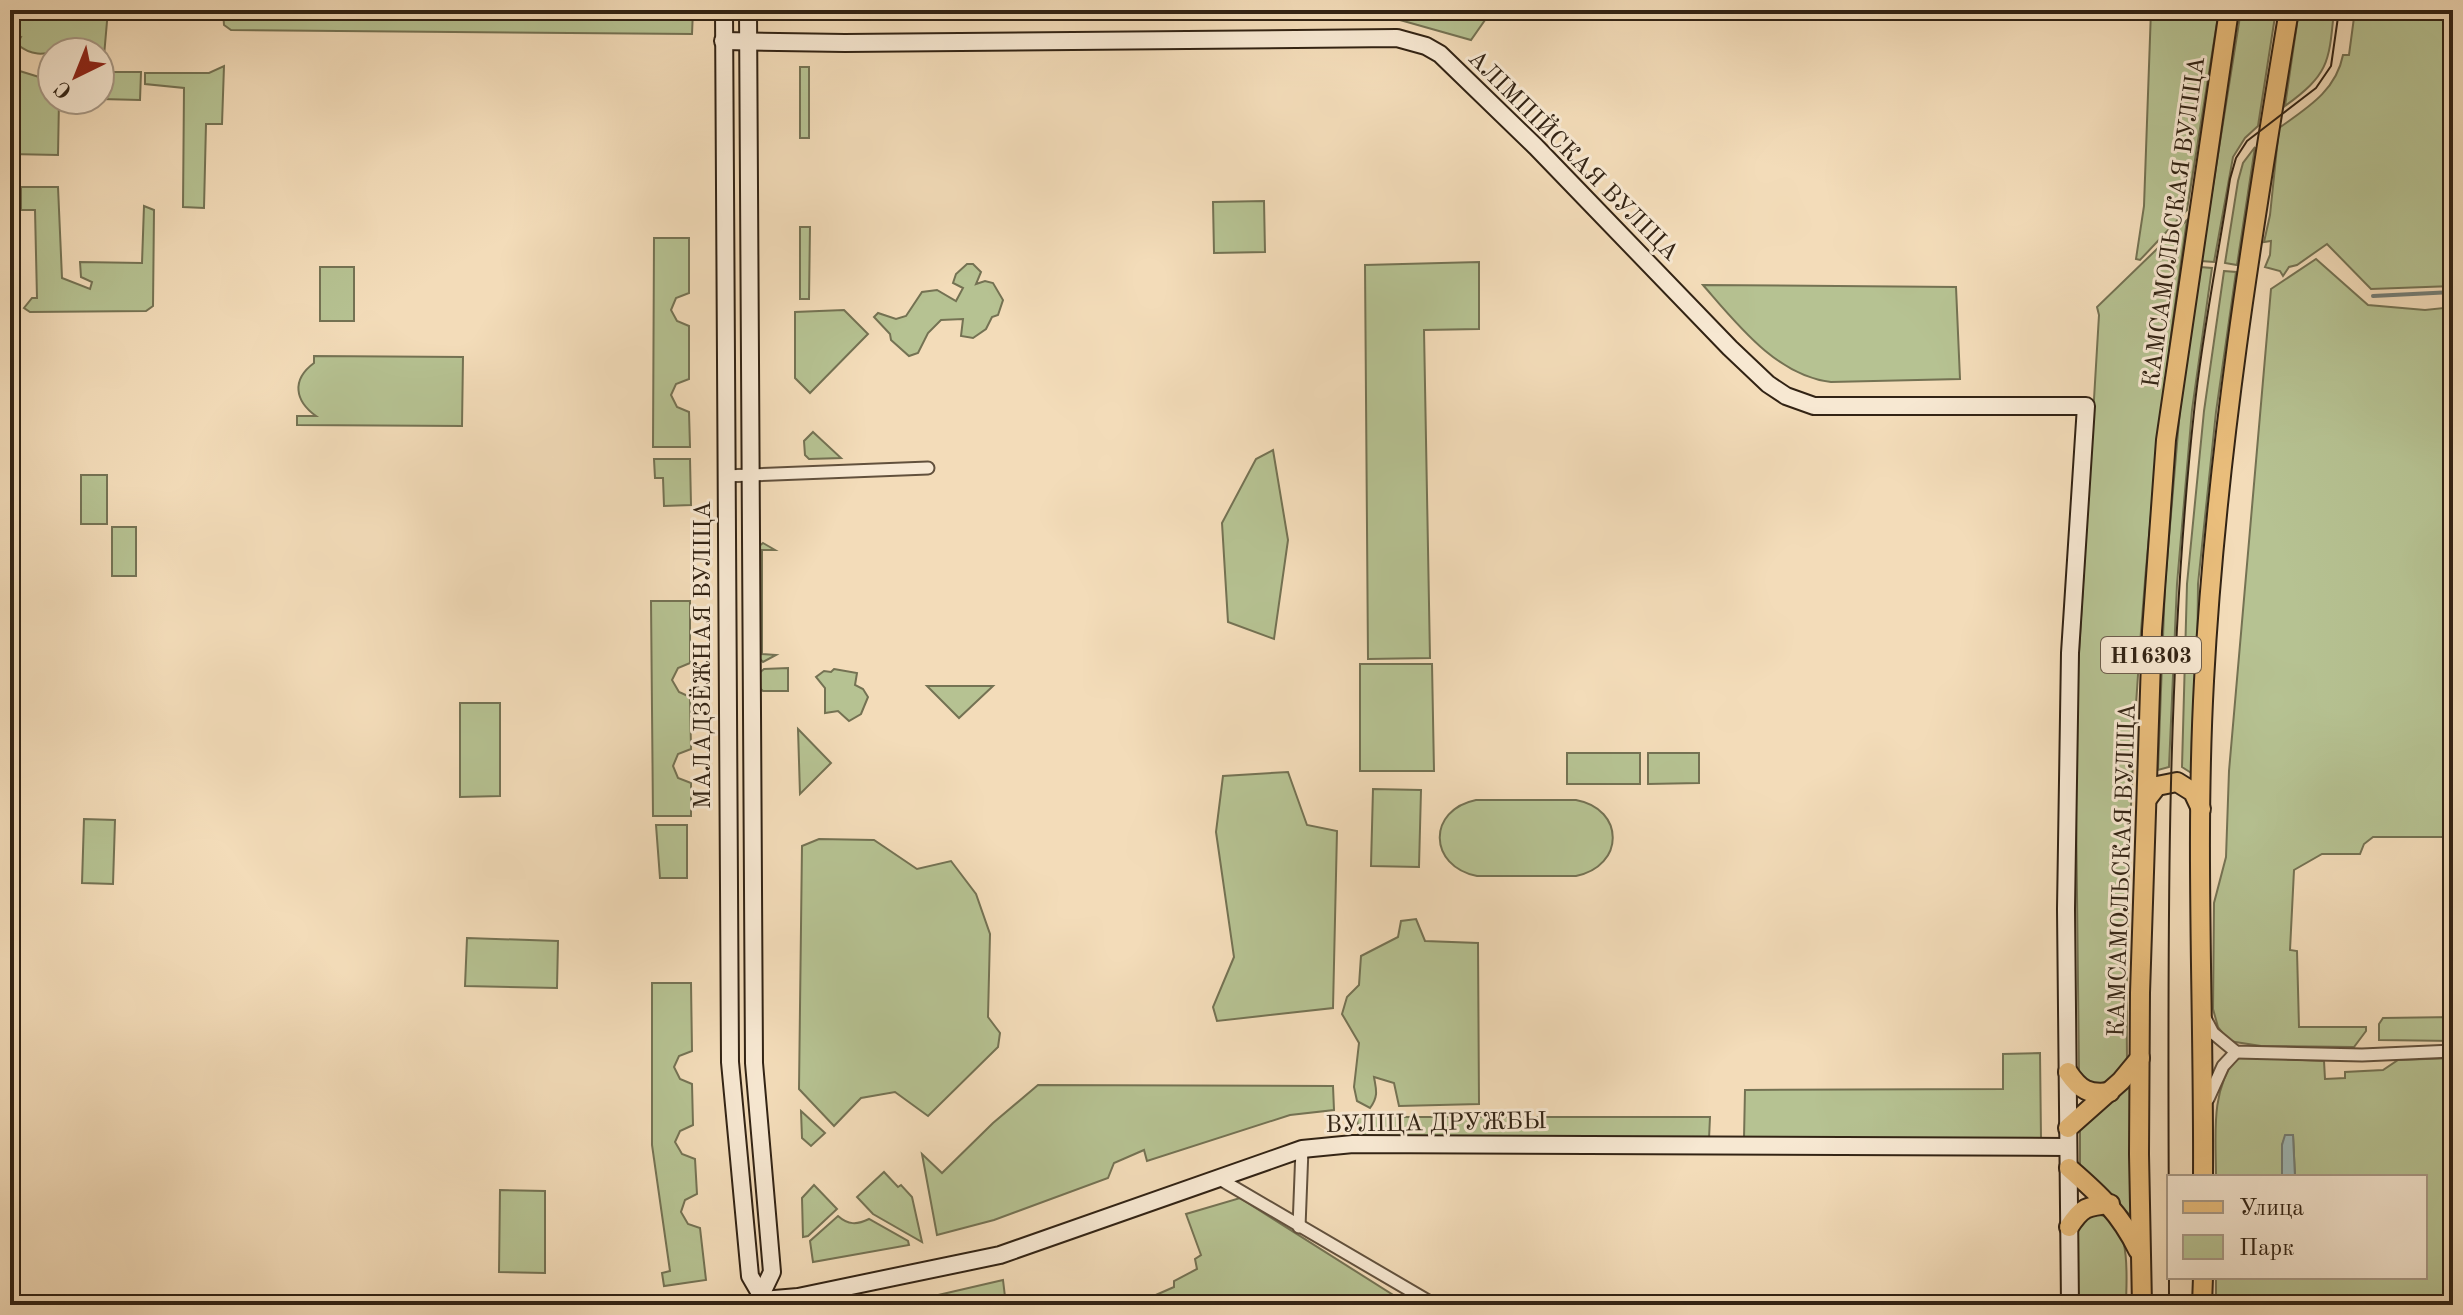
<svg xmlns="http://www.w3.org/2000/svg" width="2463" height="1315" font-family="'Old Standard TT',serif">
<style>
.green{fill:#b6c292;stroke:#747253;stroke-width:2}
.water{fill:#9eb9b8;stroke:#737d76;stroke-width:2}
.lines{fill:none;stroke-linecap:round;stroke-linejoin:round}
.stream{stroke:#737d76;stroke-width:4}
.street-casing{stroke:#62513d;stroke-width:15}
.secondary-casing{stroke:#322314;stroke-width:20}
.primary-casing{stroke:#322314;stroke-width:22}
.street{stroke:#f7e8d2;stroke-width:11}
.secondary{stroke:#f7e8d2;stroke-width:16}
.primary{stroke:#eabe7c;stroke-width:18}
.tram{stroke:#322314;stroke-width:2}
.labels{text-anchor:middle;stroke-width:6;stroke-linejoin:round;paint-order:stroke}
.shield{fill:#f7e8d2;stroke:#6d5e4d;stroke-width:2}
.shield-label{font-size:22px;font-weight:bold;fill:#322314}
.street-label{font-size:24px;fill:#322314;stroke:#f7e8d2}
</style>
<rect width="100%" height="100%" fill="#f3dcb9"/>
<filter id="stains"><feTurbulence type="fractalNoise" baseFrequency=".0025" numOctaves="4"/><feColorMatrix values="0 0 0 0 .2 0 0 0 0 .09 0 0 0 0 .02 0 0 0 .5 -.17"/></filter>
<radialGradient id="worn" r=".72"><stop offset=".6" stop-color="#630" stop-opacity="0"/><stop offset="1" stop-color="#630" stop-opacity=".3"/></radialGradient>
<g class="green">
<path d="M 10,10 L 108,10 L 104,56 L 100,55 L 100,52 C 91,52 81,49 73,49 C 51,51 37,61 17,44 L 21,37 L 10,34 Z"/>
<path d="M 223,10 L 693,10 L 692,34 L 231,30 L 224,25 Z"/>
<path d="M 793,10 L 1492,10 L 1471,40 L 1400,20 L 801,20 Z"/>
<path d="M 1585,10 L 1752,10 L 1752,15 L 1747,15 L 1585,14 Z"/>
<path d="M 2151,10 L 2219,10 L 2187,210 L 2140,260 L 2136,259 L 2144,206 Z"/>
<path d="M 2241,10 L 2276,10 L 2258,126 L 2245,138 L 2233,157 L 2214,262 L 2201,261 Z"/>
<path d="M 2299,10 L 2334,10 C 2329,63 2329,74 2285,106 Z"/>
<path d="M 2355,10 L 2453,10 L 2453,286 L 2371,289 L 2327,244 L 2297,265 L 2289,267 L 2283,276 L 2280,271 L 2265,267 L 2270,255 L 2271,241 L 2264,242 L 2270,215 L 2279,128 C 2307,108 2336,91 2343,55 L 2349,55 Z"/>
<path d="M 224,66 L 222,124 L 206,124 L 204,208 L 183,207 L 184,88 L 145,84 L 145,73 L 209,73 Z"/>
<rect x="800" y="67" width="9" height="71"/>
<path d="M 10,68 L 52,81 L 52,100 L 59,100 L 58,155 L 10,154 Z"/>
<path d="M 101,72 L 141,72 L 140,100 L 101,99 Z"/>
<path d="M 2255,147 L 2237,265 L 2225,263 L 2238,181 L 2243,163 Z"/>
<path d="M 12,186 L 16,309 L 10,313 L 10,187 Z"/>
<path d="M 21,187 L 58,187 L 62,278 L 90,289 L 92,282 L 81,277 L 80,262 L 142,263 L 144,206 L 154,210 L 153,306 L 146,311 L 30,312 L 24,308 L 32,298 L 37,298 L 35,210 L 21,210 Z"/>
<path d="M 1264,201 L 1265,252 L 1214,253 L 1213,202 Z"/>
<path d="M 2187,220 C 2146,497 2124,778 2127,1059 C 2120,1074 2113,1082 2096,1084 L 2081,1077 L 2079,1071 L 2075,719 L 2099,315 L 2097,307 Z"/>
<path d="M 800,227 L 810,227 L 809,299 L 800,299 Z"/>
<path d="M 654,238 L 689,238 L 689,293 L 676,298 L 671,310 L 677,321 L 689,326 L 689,379 L 676,384 L 671,395 L 677,407 L 689,412 L 690,447 L 653,447 Z"/>
<path d="M 2316,259 L 2368,305 L 2425,310 L 2453,307 L 2453,837 L 2373,837 L 2364,844 L 2360,854 L 2322,854 L 2294,870 L 2290,950 L 2297,951 L 2299,1027 L 2366,1027 L 2366,1031 L 2354,1047 L 2261,1046 L 2229,1041 L 2218,1027 L 2213,1009 L 2214,903 L 2226,857 L 2229,771 L 2271,289 Z"/>
<path d="M 1479,262 L 1479,329 L 1424,330 L 1430,658 L 1368,659 L 1365,265 Z"/>
<path d="M 967,264 L 973,264 L 981,272 L 976,284 L 985,281 L 993,283 L 1003,300 L 998,315 L 992,317 L 986,329 L 973,338 L 961,336 L 963,319 L 941,320 L 928,333 L 918,353 L 909,356 L 891,340 L 890,334 L 874,317 L 878,313 L 896,319 L 906,316 L 922,292 L 937,290 L 956,301 L 963,288 L 953,283 L 956,274 Z"/>
<rect x="320" y="267" width="34" height="54"/>
<path d="M 2200,267 L 2212,268 L 2192,410 L 2177,584 L 2169,767 L 2158,770 L 2165,584 L 2180,409 Z"/>
<path d="M 2224,271 L 2236,272 L 2216,412 L 2198,584 L 2196,776 L 2182,767 L 2187,584 L 2204,411 Z"/>
<path d="M 1703,285 L 1956,287 L 1960,379 L 1831,382 C 1777,376 1737,324 1703,285 Z"/>
<path d="M 844,310 L 868,334 L 810,393 L 795,378 L 795,312 Z"/>
<path d="M 314,356 L 463,357 L 462,426 L 297,425 L 297,416 L 316,416 C 295,401 291,380 314,363 Z"/>
<path d="M 813,432 L 841,458 L 809,459 L 805,455 L 804,441 Z"/>
<path d="M 1273,450 L 1288,540 L 1274,639 L 1228,622 L 1222,523 L 1256,459 Z"/>
<path d="M 654,459 L 690,459 L 691,505 L 664,506 L 663,478 L 655,478 Z"/>
<rect x="81" y="475" width="26" height="49"/>
<rect x="112" y="527" width="24" height="49"/>
<path d="M 763,543 L 775,550 L 762,550 L 762,654 L 776,655 L 763,662 L 758,657 L 758,547 Z"/>
<path d="M 651,601 L 690,601 L 690,663 L 678,668 L 672,680 L 679,692 L 690,697 L 691,749 L 678,754 L 673,766 L 678,778 L 691,783 L 691,816 L 653,816 Z"/>
<path d="M 1360,664 L 1432,664 L 1434,771 L 1360,771 Z"/>
<path d="M 788,668 L 788,691 L 763,691 L 757,686 L 757,675 L 764,669 Z"/>
<path d="M 834,669 L 857,673 L 855,685 L 863,689 L 868,697 L 861,714 L 849,721 L 838,711 L 825,713 L 825,688 L 816,677 L 824,671 L 831,672 Z"/>
<path d="M 927,686 L 993,686 L 959,718 Z"/>
<path d="M 460,703 L 500,703 L 500,796 L 460,797 Z"/>
<path d="M 798,729 L 831,763 L 800,794 Z"/>
<rect x="1567" y="753" width="73" height="31"/>
<path d="M 1648,753 L 1699,753 L 1699,783 L 1648,784 Z"/>
<path d="M 1288,772 L 1307,825 L 1337,831 L 1333,1008 L 1217,1021 L 1213,1007 L 1234,957 L 1216,832 L 1223,776 Z"/>
<path d="M 1373,789 L 1421,790 L 1419,867 L 1371,866 Z"/>
<path d="M 1476,800 L 1576,800 C 1625,809 1625,866 1576,876 L 1477,876 C 1428,866 1427,810 1476,800 Z"/>
<path d="M 84,819 L 115,820 L 113,884 L 82,883 Z"/>
<path d="M 656,825 L 687,825 L 687,878 L 660,878 Z"/>
<path d="M 819,839 L 874,840 L 917,869 L 951,861 L 976,894 L 990,934 L 988,1017 L 1000,1033 L 998,1047 L 928,1116 L 895,1092 L 861,1098 L 834,1126 L 799,1089 L 802,846 Z"/>
<path d="M 1416,919 L 1425,941 L 1478,943 L 1479,1104 L 1399,1106 L 1394,1083 L 1374,1077 C 1376,1089 1379,1096 1370,1108 L 1357,1101 L 1354,1087 L 1359,1043 L 1342,1014 L 1347,997 L 1359,985 L 1361,956 L 1398,937 L 1401,921 Z"/>
<path d="M 467,938 L 558,941 L 557,988 L 465,986 Z"/>
<path d="M 652,983 L 691,983 L 692,1051 L 679,1056 L 674,1067 L 680,1079 L 692,1084 L 693,1125 L 680,1131 L 675,1142 L 682,1154 L 695,1159 L 697,1194 L 685,1200 L 681,1212 L 688,1224 L 700,1228 L 706,1280 L 664,1286 L 662,1273 L 670,1271 L 652,1145 Z"/>
<path d="M 2453,1017 L 2453,1041 L 2379,1040 L 2379,1024 L 2383,1018 Z"/>
<path d="M 2040,1053 L 2041,1139 L 1744,1138 L 1745,1090 L 2003,1089 L 2003,1054 Z"/>
<path d="M 2236,1057 L 2324,1061 L 2325,1079 L 2345,1078 L 2345,1072 L 2383,1070 L 2398,1060 L 2453,1058 L 2453,1168 L 2446,1169 L 2444,1241 L 2453,1241 L 2453,1305 L 2216,1305 L 2216,1277 L 2425,1277 L 2425,1177 L 2295,1177 L 2293,1135 L 2286,1135 L 2282,1145 L 2282,1177 L 2216,1177 C 2216,1135 2210,1093 2236,1057 Z"/>
<path d="M 2130,1083 L 2132,1217 L 2080,1167 L 2080,1127 Z"/>
<path d="M 1038,1085 L 1333,1086 L 1334,1110 L 1290,1115 L 1147,1161 L 1144,1150 L 1114,1163 L 1108,1178 L 994,1220 L 937,1235 L 922,1154 L 942,1173 L 993,1123 Z"/>
<path d="M 801,1111 L 825,1133 L 811,1146 L 802,1138 Z"/>
<path d="M 1357,1117 L 1710,1117 L 1709,1139 L 1359,1137 Z"/>
<path d="M 884,1172 L 898,1187 L 901,1185 L 912,1197 L 922,1242 L 873,1214 L 857,1197 Z"/>
<path d="M 814,1185 L 837,1209 L 808,1236 L 803,1237 L 802,1198 Z"/>
<path d="M 500,1190 L 545,1191 L 545,1273 L 499,1272 Z"/>
<path d="M 1240,1198 L 1409,1305 L 1133,1305 L 1174,1287 L 1174,1281 L 1197,1269 L 1195,1259 L 1201,1255 L 1186,1214 Z"/>
<path d="M 2095,1214 C 2134,1217 2126,1279 2126,1305 L 2077,1305 L 2077,1229 L 2081,1220 Z"/>
<path d="M 838,1216 C 848,1225 857,1225 869,1219 L 908,1241 L 909,1245 L 813,1262 L 810,1241 Z"/>
<path d="M 1003,1280 L 1006,1305 L 895,1305 Z"/>
</g>
<path class="water" d="M 2285,1135 L 2293,1135 L 2295,1177 L 2282,1177 L 2282,1145 Z"/>
<g class="lines">
<path class="stream" d="M 2373,296 L 2453,292"/>
<defs>
<g id="street">
<path d="M 725,476 L 928,468"/>
<path d="M 2205,1018 L 2213,1033 L 2236,1052 L 2362,1055 L 2453,1051"/>
<path d="M 2208,1099 L 2223,1066 L 2236,1052"/>
<path d="M 1218,1178 L 1435,1305"/>
<path d="M 1299,1227 L 1302,1149"/>
<path d="M 730,1305 L 762,1300"/>
</g>
<g id="secondary">
<path d="M 724,10 L 730,1062 L 750,1276 L 761,1295 L 763,1305"/>
<path d="M 748,10 L 754,1063 L 772,1272 L 761,1295"/>
<path d="M 723,41 L 845,43 L 1397,38 L 1426,46 L 1440,54 L 1536,147 L 1730,348 L 1768,384 L 1786,396 L 1814,406 L 2086,406 L 2070,653 L 2066,909 L 2070,1305"/>
<path d="M 762,1300 L 798,1297 L 1000,1255 L 1302,1149 L 1353,1144 L 2068,1147"/>
</g>
<g id="primary">
<path d="M 2147,799 L 2157,786 L 2177,782 L 2193,792 L 2201,809"/>
<path d="M 2068,1072 C 2080,1090 2089,1095 2110,1092"/>
<path d="M 2068,1128 L 2121,1081 L 2140,1058"/>
<path d="M 2069,1168 C 2099,1194 2120,1213 2138,1250"/>
<path d="M 2203,1177 C 2204,1012 2195,846 2204,681 C 2216,455 2252,233 2289,10"/>
<path d="M 2069,1227 C 2082,1207 2087,1206 2110,1204"/>
<path d="M 2142,1305 L 2139,1154 L 2140,993 L 2152,631 L 2166,440 L 2229,10"/>
<path d="M 2202,1305 L 2203,1277"/>
</g>
</defs>
<use href="#street" class="street-casing"/>
<use href="#secondary" class="secondary-casing"/>
<use href="#primary" class="primary-casing"/>
<use href="#street" class="street"/>
<use href="#secondary" class="secondary"/>
<use href="#primary" class="primary"/>
<path class="tram" d="M 2169,1305 C 2169,1008 2162,708 2194,412 C 2202,334 2218,257 2230,179 L 2236,158 L 2247,141 L 2316,88 L 2331,66 L 2339,10"/>
</g>
<g class="labels">
<rect class="shield" x="2101" y="637" width="100" height="36" rx="6"/>
<g class="shield-label">
<text x="2151" y="663">Н16303</text>
</g>
<g class="street-label">
<text transform="translate(1574 155) rotate(45)" y="8">АЛІМПІЙСКАЯ ВУЛІЦА</text>
<text transform="translate(2173 222) rotate(-82)" y="8">КАМСАМОЛЬСКАЯ ВУЛІЦА</text>
<text transform="translate(702 655) rotate(-90)" y="8">МАЛАДЗЁЖНАЯ ВУЛІЦА</text>
<text transform="translate(2121 870) rotate(-88)" y="8">КАМСАМОЛЬСКАЯ ВУЛІЦА</text>
<text transform="translate(1436 1122) rotate(-1)" y="8">ВУЛІЦА ДРУЖБЫ</text>
</g>
</g>
<rect width="2463" height="1315" fill="none" stroke="#f3dcb9" stroke-width="40"/>
<rect x="12" y="12" width="2439" height="1291" fill="none" stroke="#322314" stroke-width="4"/>
<rect x="20" y="20" width="2423" height="1275" fill="none" stroke="#322314" stroke-width="2"/>
<rect x="2167" y="1175" width="260" height="104" fill="#f7e8d2" stroke="#a89986" stroke-width="2"/>
<rect x="2183" y="1201" width="40" height="12" fill="#eabe7c" stroke="#a89986" stroke-width="2"/>
<text x="2239" y="1215" font-size="24" fill="#322314">Улица</text>
<rect x="2183" y="1235" width="40" height="24" fill="#b6c292" stroke="#a89986" stroke-width="2"/>
<text x="2239" y="1255" font-size="24" fill="#322314">Парк</text>
<g transform="translate(76 76) rotate(223)"><circle r="38" fill="#f7e8d2" stroke="#a89986" stroke-width="2"/>
<path d="M0-6L14 30L0 20L-14 30Z" fill="#8f2418"/>
<text y="-12" font-size="22" font-weight="bold" text-anchor="middle" fill="#322314">С</text>
</g>
<rect width="100%" height="100%" filter="url(#stains)"/>
<rect width="100%" height="100%" fill="url(#worn)"/>
</svg>
